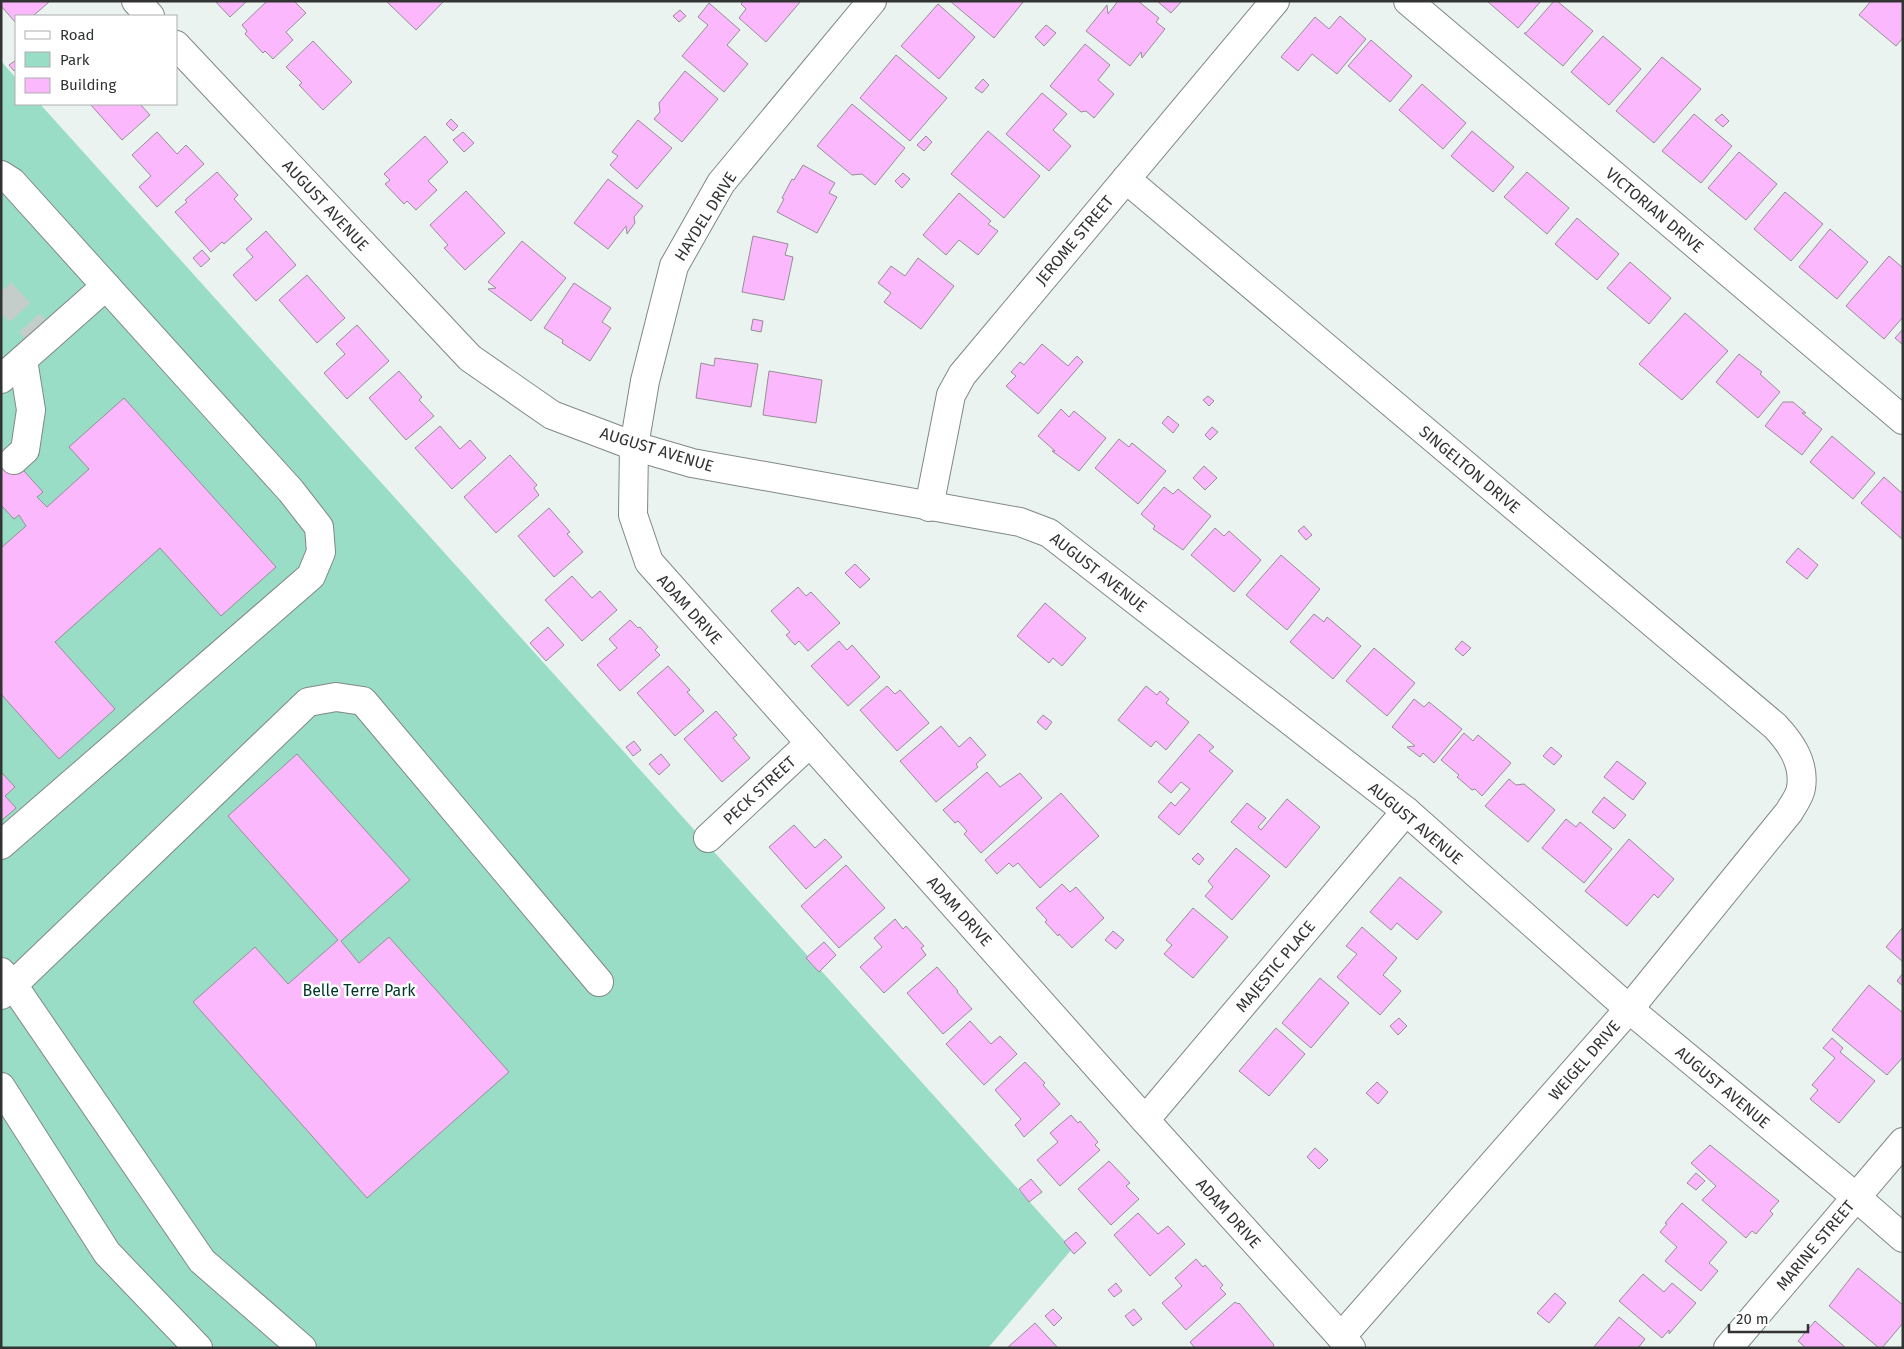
<svg xmlns="http://www.w3.org/2000/svg" width="1904" height="1349" font-family="'Fira Sans',sans-serif">
<style>
.green{fill:#99ddc7}
.building{fill:#fcb8fd;stroke:#948f94}
.lines{fill:none;stroke-linecap:round;stroke-linejoin:round}
.minor-tunnel{stroke:#c5cdca;stroke-width:28;stroke-dasharray:28 14;stroke-linecap:butt}
.minor-casing{stroke:#808885;stroke-width:30}
.minor{stroke:#fff;stroke-width:28}
.labels{text-anchor:middle;stroke-width:5;stroke-linejoin:round;paint-order:stroke}
.street-label{font-size:16px;fill:#313433;stroke:#fff}
.park-label{font-size:16px;fill:#00372a;stroke:#fff}
</style>
<rect width="100%" height="100%" fill="#eaf3f0"/>
<path class="green" d="M 1,61 L 16,78 L 16,104 L 40,104 L 1072,1249 L 988,1348 L 1,1348 Z"/>
<g class="building">
<path d="M 1,1 L 48,1 L 49,2 L 33,16 L 16,16 L 16,23 L 1,6 Z"/>
<path d="M 215,1 L 247,1 L 230,17 Z"/>
<path d="M 267,1 L 294,1 L 306,13 L 286,32 L 293,40 L 273,59 L 265,51 L 263,53 L 245,34 L 247,31 L 242,25 Z"/>
<path d="M 386,1 L 444,1 L 416,30 Z"/>
<path d="M 743,1 L 801,1 L 766,42 L 739,18 L 746,9 L 741,4 Z"/>
<path d="M 950,1 L 1024,1 L 994,38 Z"/>
<path d="M 1118,1 L 1138,1 L 1159,18 L 1156,22 L 1165,29 L 1142,58 L 1141,52 L 1130,66 L 1086,31 L 1107,5 L 1108,14 Z"/>
<path d="M 1157,1 L 1182,1 L 1171,13 Z"/>
<path d="M 1487,1 L 1541,1 L 1518,28 Z"/>
<path d="M 1554,1 L 1557,1 L 1593,31 L 1563,66 L 1524,33 L 1526,33 Z"/>
<path d="M 1871,1 L 1903,1 L 1903,38 L 1896,46 L 1859,15 Z"/>
<path d="M 709,3 L 740,30 L 727,45 L 748,64 L 724,92 L 682,56 L 708,25 L 698,17 Z"/>
<path d="M 938,4 L 975,37 L 939,79 L 901,46 Z"/>
<path d="M 680,10 L 686,16 L 679,22 L 673,16 Z"/>
<path d="M 1340,16 L 1366,39 L 1337,74 L 1312,54 L 1298,71 L 1281,57 L 1315,17 L 1329,29 Z"/>
<path d="M 1046,25 L 1056,33 L 1044,46 L 1035,37 Z"/>
<path d="M 1603,36 L 1641,69 L 1609,105 L 1571,72 Z"/>
<path d="M 1371,40 L 1412,76 L 1390,102 L 1348,66 Z"/>
<path d="M 313,41 L 352,82 L 323,110 L 299,85 L 302,83 L 286,67 Z"/>
<path d="M 1085,44 L 1110,65 L 1098,80 L 1114,94 L 1094,118 L 1086,111 L 1081,112 L 1050,86 Z"/>
<path d="M 896,55 L 947,98 L 910,141 L 860,98 Z"/>
<path d="M 1662,57 L 1701,89 L 1654,143 L 1616,111 Z"/>
<path d="M 16,60 L 16,69 L 14,71 L 9,65 Z"/>
<path d="M 685,71 L 718,99 L 682,142 L 654,119 L 660,112 L 659,103 Z"/>
<path d="M 983,79 L 989,85 L 982,93 L 975,88 Z"/>
<path d="M 1422,84 L 1466,123 L 1443,149 L 1399,110 Z"/>
<path d="M 1042,93 L 1067,114 L 1053,130 L 1071,146 L 1049,171 L 1006,134 Z"/>
<path d="M 90,104 L 140,104 L 150,115 L 122,140 Z"/>
<path d="M 852,104 L 905,148 L 875,185 L 862,174 L 852,175 L 817,146 Z"/>
<path d="M 1694,114 L 1732,146 L 1701,183 L 1662,151 Z"/>
<path d="M 1722,114 L 1729,121 L 1723,127 L 1715,120 Z"/>
<path d="M 451,119 L 458,126 L 453,131 L 446,124 Z"/>
<path d="M 638,120 L 672,148 L 637,189 L 610,165 L 618,156 L 612,152 Z"/>
<path d="M 988,131 L 1040,176 L 1004,218 L 951,174 Z"/>
<path d="M 1472,131 L 1514,167 L 1493,192 L 1451,156 Z"/>
<path d="M 157,132 L 177,154 L 186,145 L 204,164 L 157,207 L 139,187 L 151,176 L 132,155 Z"/>
<path d="M 463,132 L 474,143 L 464,152 L 453,140 Z"/>
<path d="M 425,136 L 448,162 L 428,181 L 437,190 L 416,210 L 407,201 L 404,204 L 385,184 L 390,180 L 384,174 Z"/>
<path d="M 926,136 L 932,142 L 924,151 L 917,145 Z"/>
<path d="M 1739,152 L 1777,184 L 1746,220 L 1708,188 Z"/>
<path d="M 803,165 L 835,183 L 829,193 L 837,197 L 817,233 L 777,212 L 784,199 L 782,198 L 792,179 L 794,180 Z"/>
<path d="M 217,172 L 238,195 L 234,199 L 252,219 L 224,244 L 222,242 L 211,252 L 175,212 L 187,202 L 185,200 Z"/>
<path d="M 1527,172 L 1569,208 L 1547,234 L 1504,197 Z"/>
<path d="M 903,173 L 910,179 L 902,188 L 895,181 Z"/>
<path d="M 608,179 L 643,206 L 634,217 L 635,223 L 627,234 L 626,226 L 608,249 L 574,223 Z"/>
<path d="M 466,191 L 505,233 L 465,270 L 444,248 L 448,245 L 430,225 Z"/>
<path d="M 1785,192 L 1823,224 L 1791,261 L 1754,229 Z"/>
<path d="M 959,193 L 991,221 L 988,224 L 998,231 L 978,255 L 959,240 L 946,255 L 923,235 Z"/>
<path d="M 1577,218 L 1619,254 L 1597,280 L 1555,244 Z"/>
<path d="M 1830,229 L 1868,262 L 1837,299 L 1799,267 Z"/>
<path d="M 266,231 L 296,265 L 256,301 L 233,275 L 253,257 L 246,249 Z"/>
<path d="M 753,236 L 788,244 L 785,255 L 793,257 L 784,300 L 742,292 Z"/>
<path d="M 522,241 L 566,278 L 531,321 L 488,289 L 496,288 L 488,282 Z"/>
<path d="M 202,250 L 210,259 L 201,267 L 193,258 Z"/>
<path d="M 1889,256 L 1903,268 L 1903,317 L 1884,339 L 1846,306 Z"/>
<path d="M 918,258 L 954,286 L 921,329 L 884,302 L 891,293 L 878,283 L 891,266 L 905,276 Z"/>
<path d="M 1630,262 L 1671,298 L 1649,324 L 1607,288 Z"/>
<path d="M 307,275 L 345,318 L 317,343 L 279,300 Z"/>
<path d="M 574,283 L 611,308 L 602,322 L 611,328 L 590,361 L 562,343 L 563,340 L 544,328 Z"/>
<path d="M 1685,313 L 1728,351 L 1682,400 L 1639,364 Z"/>
<path d="M 753,319 L 763,321 L 761,332 L 751,330 Z"/>
<path d="M 357,325 L 389,361 L 347,399 L 324,373 L 345,354 L 336,344 Z"/>
<path d="M 1903,329 L 1903,345 L 1895,338 Z"/>
<path d="M 1042,344 L 1068,366 L 1077,356 L 1083,362 L 1038,414 L 1006,386 L 1016,376 L 1011,372 L 1020,362 L 1024,365 Z"/>
<path d="M 1739,354 L 1762,372 L 1760,374 L 1780,392 L 1758,418 L 1716,382 Z"/>
<path d="M 715,358 L 758,364 L 751,407 L 696,398 L 701,363 L 714,366 Z"/>
<path d="M 399,371 L 422,397 L 419,400 L 434,416 L 406,440 L 369,398 Z"/>
<path d="M 769,371 L 822,380 L 816,423 L 763,415 Z"/>
<path d="M 1208,396 L 1214,401 L 1209,406 L 1203,400 Z"/>
<path d="M 124,398 L 276,567 L 221,616 L 160,548 L 55,642 L 115,709 L 59,759 L 1,694 L 1,548 L 26,526 L 19,515 L 14,519 L 1,505 L 1,454 L 5,450 L 43,492 L 37,497 L 47,507 L 89,469 L 69,447 Z"/>
<path d="M 1783,402 L 1793,402 L 1806,413 L 1802,413 L 1822,429 L 1802,455 L 1765,426 Z"/>
<path d="M 1061,409 L 1069,417 L 1074,411 L 1106,438 L 1079,471 L 1052,451 L 1055,451 L 1038,436 Z"/>
<path d="M 1168,416 L 1179,425 L 1173,433 L 1162,423 Z"/>
<path d="M 440,426 L 460,449 L 470,440 L 486,458 L 452,489 L 415,448 Z"/>
<path d="M 1212,427 L 1218,432 L 1210,440 L 1205,435 Z"/>
<path d="M 1832,436 L 1875,473 L 1853,499 L 1810,462 Z"/>
<path d="M 1119,439 L 1129,447 L 1132,443 L 1166,471 L 1138,504 L 1095,468 Z"/>
<path d="M 510,455 L 537,485 L 534,488 L 539,495 L 496,533 L 464,497 Z"/>
<path d="M 1204,466 L 1217,478 L 1205,490 L 1193,478 Z"/>
<path d="M 1884,477 L 1903,494 L 1902,539 L 1861,503 Z"/>
<path d="M 1164,487 L 1173,494 L 1178,489 L 1211,516 L 1183,550 L 1153,529 L 1155,526 L 1141,514 Z"/>
<path d="M 549,508 L 570,532 L 567,534 L 583,552 L 554,577 L 518,536 Z"/>
<path d="M 1304,526 L 1312,535 L 1306,540 L 1298,531 Z"/>
<path d="M 1215,528 L 1224,536 L 1229,531 L 1261,560 L 1234,592 L 1191,555 Z"/>
<path d="M 1798,548 L 1818,565 L 1807,579 L 1786,562 Z"/>
<path d="M 1281,555 L 1320,589 L 1287,630 L 1246,595 Z"/>
<path d="M 855,564 L 870,579 L 860,588 L 845,573 Z"/>
<path d="M 572,576 L 592,598 L 600,591 L 617,610 L 582,641 L 545,600 Z"/>
<path d="M 798,587 L 806,596 L 811,592 L 840,623 L 808,651 L 799,641 L 795,645 L 786,635 L 790,632 L 771,611 Z"/>
<path d="M 1045,603 L 1086,638 L 1062,666 L 1053,658 L 1049,663 L 1017,636 Z"/>
<path d="M 1314,614 L 1324,622 L 1327,617 L 1361,646 L 1333,679 L 1290,642 Z"/>
<path d="M 630,620 L 638,628 L 640,627 L 658,647 L 655,650 L 660,655 L 620,691 L 597,665 L 617,648 L 609,639 Z"/>
<path d="M 548,627 L 564,645 L 546,661 L 530,643 Z"/>
<path d="M 839,641 L 847,650 L 852,645 L 880,677 L 848,706 L 811,666 Z"/>
<path d="M 1462,641 L 1471,648 L 1463,656 L 1455,649 Z"/>
<path d="M 1374,648 L 1415,683 L 1387,716 L 1346,681 Z"/>
<path d="M 668,666 L 690,690 L 687,692 L 704,711 L 675,736 L 637,693 Z"/>
<path d="M 887,686 L 895,694 L 900,690 L 929,723 L 897,751 L 860,710 Z"/>
<path d="M 1146,686 L 1157,695 L 1160,691 L 1169,699 L 1166,703 L 1189,722 L 1166,750 L 1156,741 L 1151,747 L 1118,720 Z"/>
<path d="M 1414,699 L 1424,707 L 1429,702 L 1462,729 L 1434,763 L 1423,753 L 1420,757 L 1407,747 L 1415,746 L 1392,727 Z"/>
<path d="M 716,711 L 737,735 L 733,738 L 750,758 L 722,782 L 684,739 Z"/>
<path d="M 1043,715 L 1052,722 L 1046,730 L 1037,722 Z"/>
<path d="M 941,726 L 959,747 L 970,737 L 986,755 L 976,764 L 978,767 L 936,802 L 900,761 Z"/>
<path d="M 1464,733 L 1473,741 L 1478,735 L 1511,763 L 1482,796 L 1475,789 L 1472,790 L 1457,777 L 1459,775 L 1441,760 Z"/>
<path d="M 1199,734 L 1214,747 L 1209,751 L 1233,771 L 1179,835 L 1158,817 L 1171,802 L 1175,806 L 1190,789 L 1181,782 L 1171,793 L 1158,782 Z"/>
<path d="M 634,741 L 641,750 L 633,756 L 626,747 Z"/>
<path d="M 1551,747 L 1562,756 L 1554,765 L 1543,756 Z"/>
<path d="M 297,754 L 410,880 L 341,941 L 359,963 L 389,937 L 509,1072 L 367,1198 L 193,1002 L 255,947 L 288,984 L 338,940 L 228,816 Z"/>
<path d="M 661,754 L 670,765 L 659,775 L 649,764 Z"/>
<path d="M 1617,761 L 1646,783 L 1633,800 L 1604,777 Z"/>
<path d="M 1,772 L 15,787 L 5,796 L 16,808 L 1,821 Z"/>
<path d="M 987,772 L 1000,787 L 1020,773 L 1042,798 L 981,853 L 964,834 L 967,831 L 958,821 L 955,823 L 943,810 Z"/>
<path d="M 1509,779 L 1516,785 L 1524,784 L 1555,810 L 1528,842 L 1485,806 Z"/>
<path d="M 1061,793 L 1099,836 L 1040,888 L 1018,863 L 1013,867 L 1009,863 L 997,874 L 985,860 Z"/>
<path d="M 1604,797 L 1626,815 L 1614,829 L 1592,812 Z"/>
<path d="M 1287,799 L 1320,827 L 1286,868 L 1231,822 L 1247,803 L 1266,818 L 1258,827 L 1261,830 Z"/>
<path d="M 1566,819 L 1576,827 L 1580,822 L 1612,849 L 1584,883 L 1542,848 Z"/>
<path d="M 794,825 L 815,848 L 825,839 L 842,857 L 806,889 L 769,847 Z"/>
<path d="M 1629,839 L 1674,879 L 1658,898 L 1654,894 L 1627,926 L 1585,891 Z"/>
<path d="M 1236,848 L 1270,876 L 1232,920 L 1205,896 L 1213,887 L 1208,881 Z"/>
<path d="M 1198,853 L 1204,859 L 1199,865 L 1192,859 Z"/>
<path d="M 846,865 L 885,908 L 839,948 L 801,906 Z"/>
<path d="M 1400,877 L 1442,912 L 1417,940 L 1397,923 L 1391,930 L 1370,912 Z"/>
<path d="M 1062,884 L 1070,892 L 1076,887 L 1104,918 L 1072,948 L 1059,934 L 1058,936 L 1045,922 L 1047,920 L 1036,908 Z"/>
<path d="M 1193,908 L 1228,937 L 1193,978 L 1164,954 L 1172,945 L 1166,940 Z"/>
<path d="M 895,919 L 903,929 L 906,926 L 924,946 L 921,948 L 926,955 L 884,993 L 860,967 L 882,947 L 874,938 Z"/>
<path d="M 1362,927 L 1397,958 L 1383,975 L 1401,991 L 1380,1015 L 1337,977 L 1357,954 L 1346,946 Z"/>
<path d="M 1903,927 L 1903,962 L 1886,947 Z"/>
<path d="M 1113,931 L 1124,940 L 1116,949 L 1105,940 Z"/>
<path d="M 824,942 L 836,955 L 819,972 L 806,958 Z"/>
<path d="M 937,967 L 958,991 L 957,992 L 972,1009 L 943,1034 L 907,993 Z"/>
<path d="M 1903,973 L 1903,986 L 1897,981 Z"/>
<path d="M 1320,978 L 1349,1003 L 1311,1048 L 1282,1023 Z"/>
<path d="M 1869,985 L 1903,1013 L 1903,1057 L 1887,1075 L 1832,1030 Z"/>
<path d="M 1399,1018 L 1407,1026 L 1398,1035 L 1390,1026 Z"/>
<path d="M 970,1021 L 991,1044 L 1000,1036 L 1017,1054 L 984,1085 L 946,1044 Z"/>
<path d="M 1276,1028 L 1305,1054 L 1269,1096 L 1239,1071 Z"/>
<path d="M 1832,1038 L 1843,1048 L 1840,1052 L 1875,1081 L 1839,1123 L 1810,1099 L 1818,1090 L 1812,1085 L 1835,1058 L 1823,1048 Z"/>
<path d="M 1025,1062 L 1045,1083 L 1043,1085 L 1060,1104 L 1024,1137 L 1015,1125 L 1021,1119 L 995,1090 Z"/>
<path d="M 1377,1082 L 1388,1092 L 1378,1104 L 1366,1093 Z"/>
<path d="M 1071,1115 L 1078,1123 L 1080,1121 L 1098,1142 L 1095,1145 L 1100,1150 L 1060,1186 L 1037,1160 L 1058,1142 L 1050,1133 Z"/>
<path d="M 1710,1145 L 1779,1201 L 1770,1211 L 1773,1214 L 1756,1234 L 1752,1231 L 1746,1238 L 1702,1200 L 1716,1186 L 1691,1163 Z"/>
<path d="M 1315,1148 L 1328,1160 L 1319,1169 L 1307,1157 Z"/>
<path d="M 1109,1161 L 1130,1183 L 1126,1186 L 1139,1199 L 1111,1225 L 1078,1189 Z"/>
<path d="M 1696,1173 L 1705,1181 L 1696,1190 L 1687,1183 Z"/>
<path d="M 1031,1179 L 1042,1192 L 1029,1202 L 1019,1189 Z"/>
<path d="M 1682,1203 L 1727,1242 L 1709,1263 L 1718,1271 L 1701,1291 L 1665,1261 L 1677,1247 L 1660,1232 L 1667,1224 L 1665,1223 Z"/>
<path d="M 1138,1213 L 1158,1234 L 1168,1226 L 1185,1244 L 1150,1276 L 1114,1235 Z"/>
<path d="M 1076,1232 L 1086,1243 L 1074,1254 L 1064,1242 Z"/>
<path d="M 1196,1259 L 1203,1267 L 1205,1265 L 1223,1285 L 1220,1288 L 1226,1294 L 1186,1330 L 1162,1303 L 1182,1286 L 1175,1278 Z"/>
<path d="M 1858,1268 L 1903,1305 L 1903,1323 L 1882,1348 L 1879,1348 L 1829,1306 Z"/>
<path d="M 1643,1274 L 1664,1292 L 1672,1283 L 1696,1303 L 1669,1334 L 1669,1330 L 1662,1338 L 1619,1301 Z"/>
<path d="M 1116,1283 L 1122,1291 L 1114,1297 L 1108,1290 Z"/>
<path d="M 1555,1293 L 1566,1303 L 1549,1323 L 1537,1313 Z"/>
<path d="M 1235,1302 L 1238,1304 L 1239,1303 L 1274,1345 L 1272,1348 L 1195,1348 L 1190,1342 Z"/>
<path d="M 1053,1309 L 1062,1318 L 1054,1326 L 1045,1316 Z"/>
<path d="M 1134,1309 L 1142,1319 L 1133,1326 L 1125,1316 Z"/>
<path d="M 1619,1317 L 1645,1339 L 1638,1348 L 1593,1348 Z"/>
<path d="M 1815,1321 L 1846,1348 L 1806,1348 L 1798,1341 Z"/>
<path d="M 1035,1323 L 1058,1348 L 1007,1348 Z"/>
</g>
<g class="lines">
<path class="minor-tunnel" d="M 1,292 L 45,340"/>
<defs>
<g id="minor">
<path d="M 136,1 L 150,16"/>
<path d="M 872,1 L 721,183 L 674,266 L 645,381 L 634,446 L 633,515 L 649,562 L 1145,1120 L 1351,1348"/>
<path d="M 1408,1 L 1903,420"/>
<path d="M 176,45 L 470,358 L 552,415 L 634,446 L 692,463 L 1020,522 L 1049,533 L 1406,811 L 1629,1009 L 1856,1197 L 1903,1238"/>
<path d="M 1,175 L 12,182 L 291,491 L 319,527 L 321,552 L 311,576 L 1,845"/>
<path d="M 1126,179 L 1775,726 C 1791,743 1805,763 1801,788 C 1800,796 1793,805 1789,812 L 1629,1009 L 1341,1337"/>
<path d="M 1,379 L 106,286"/>
<path d="M 14,460 L 25,450 L 31,410 L 23,360"/>
<path d="M 929,507 L 951,395 L 962,375 L 1275,1"/>
<path d="M 708,838 L 810,743"/>
<path d="M 1,972 L 13,985 L 202,1261 L 302,1348"/>
<path d="M 1,995 L 13,985 L 308,702 L 336,697 L 363,701 L 599,982"/>
<path d="M 1,1087 L 107,1253 L 198,1348"/>
<path d="M 1145,1120 L 1406,811"/>
<path d="M 1728,1348 L 1903,1142"/>
</g>
</defs>
<use href="#minor" class="minor-casing"/>
<use href="#minor" class="minor"/>
</g>
<g class="labels">
<g class="street-label">
<text transform="translate(326 205) rotate(47)" y="6">AUGUST AVENUE</text>
<text transform="translate(1655 210) rotate(40)" y="6">VICTORIAN DRIVE</text>
<text transform="translate(705 216) rotate(-58)" y="6">HAYDEL DRIVE</text>
<text transform="translate(1074 240) rotate(-50)" y="6">JEROME STREET</text>
<text transform="translate(657 449) rotate(17)" y="6">AUGUST AVENUE</text>
<text transform="translate(1470 469) rotate(40)" y="6">SINGELTON DRIVE</text>
<text transform="translate(1099 572) rotate(38)" y="6">AUGUST AVENUE</text>
<text transform="translate(690 609) rotate(48)" y="6">ADAM DRIVE</text>
<text transform="translate(759 790) rotate(-43)" y="6">PECK STREET</text>
<text transform="translate(1416 823) rotate(40)" y="6">AUGUST AVENUE</text>
<text transform="translate(960 911) rotate(48)" y="6">ADAM DRIVE</text>
<text transform="translate(1275 966) rotate(-50)" y="6">MAJESTIC PLACE</text>
<text transform="translate(1584 1060) rotate(-49)" y="6">WEIGEL DRIVE</text>
<text transform="translate(1723 1087) rotate(40)" y="6">AUGUST AVENUE</text>
<text transform="translate(1229 1213) rotate(48)" y="6">ADAM DRIVE</text>
<text transform="translate(1815 1245) rotate(-50)" y="6">MARINE STREET</text>
</g>
<g class="park-label">
<text x="359" y="996">Belle Terre Park</text>
</g>
</g>
<rect width="1904" height="1349" fill="none" stroke="#313433" stroke-width="5"/>
<rect x="15" y="15" width="162" height="90" fill="#ffffff" stroke="#adaead"/>
<rect x="25" y="31" width="25" height="8" fill="#ffffff" stroke="#adaead"/>
<text x="60" y="40" font-size="15" fill="#313433">Road</text>
<rect x="25" y="52" width="25" height="15" fill="#99ddc7" stroke="#adaead"/>
<text x="60" y="65" font-size="15" fill="#313433">Park</text>
<rect x="25" y="78" width="25" height="15" fill="#fcb8fd" stroke="#adaead"/>
<text x="60" y="90" font-size="15" fill="#313433">Building</text>
<path d="M1729 1324v8h79v-8" fill="none" stroke="#313433" stroke-width="2.5"/>
<text x="1736" y="1324" font-size="15" fill="#313433" stroke="#ffffff" stroke-width="4" paint-order="stroke">20 m</text>
</svg>
